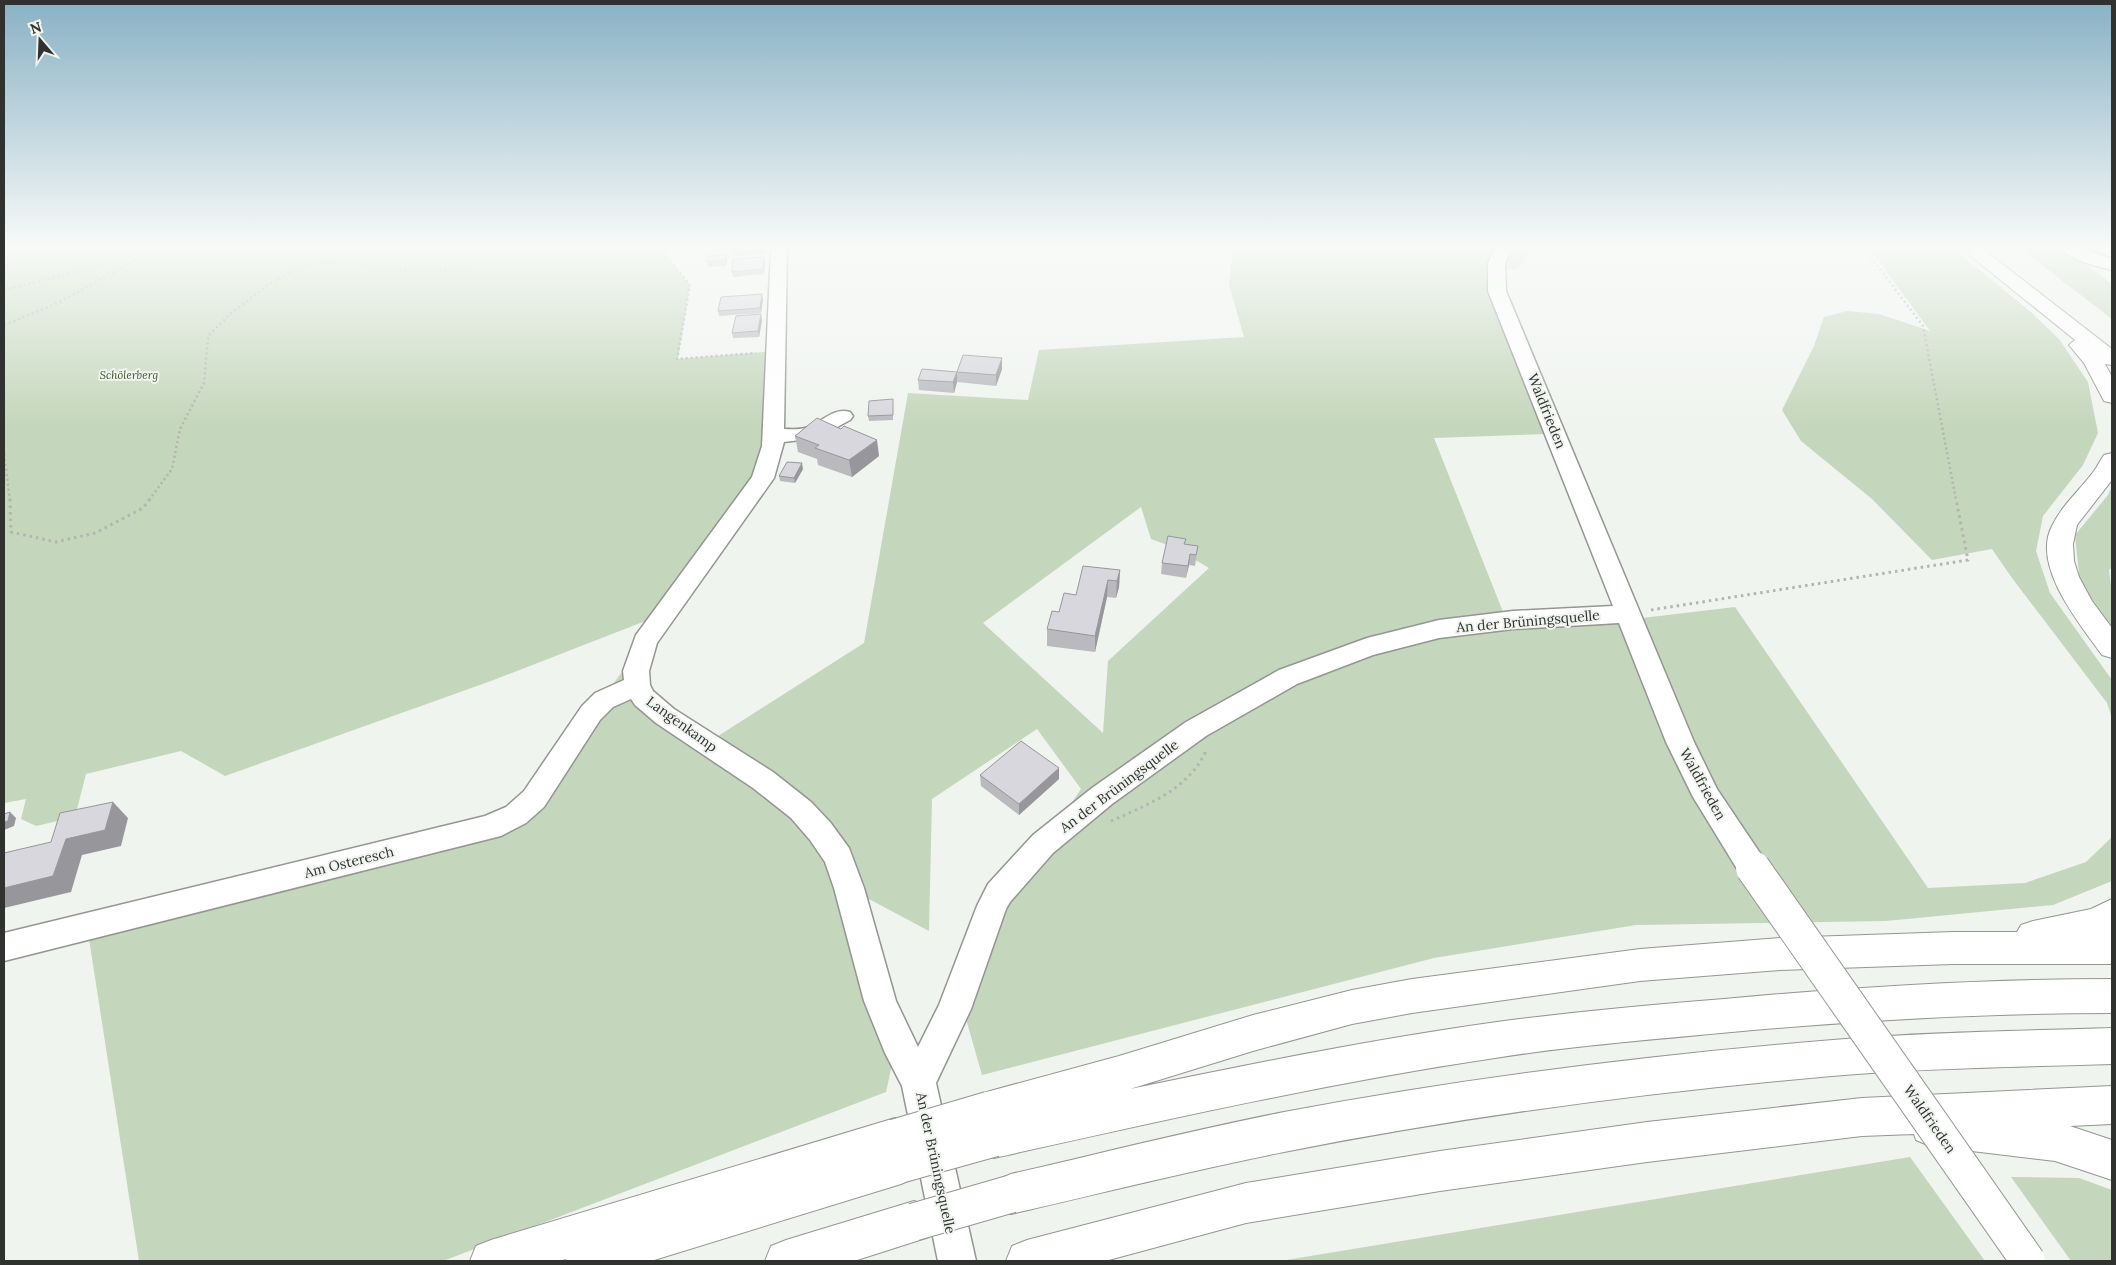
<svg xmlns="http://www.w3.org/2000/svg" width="2116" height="1265" font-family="Lora,serif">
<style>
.green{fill:#c4d6bb;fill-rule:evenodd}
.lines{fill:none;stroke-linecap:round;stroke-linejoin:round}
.minor-casing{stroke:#939691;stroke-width:3}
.highway-casing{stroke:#939691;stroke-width:2}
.path-far1{stroke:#b2b5b1;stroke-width:2.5;stroke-dasharray:2 3;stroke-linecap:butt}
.path{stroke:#b2b5b1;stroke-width:3;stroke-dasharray:2.5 4;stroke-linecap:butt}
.minor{fill:#fff;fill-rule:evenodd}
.highway{fill:#fff;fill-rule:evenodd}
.minor-bridge-casing{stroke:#939691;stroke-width:36;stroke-linecap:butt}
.highway-bridge-casing{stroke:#939691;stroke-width:39;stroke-linecap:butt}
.minor-bridge{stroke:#fff;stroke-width:34}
.highway-bridge{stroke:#fff;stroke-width:37}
.wall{fill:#b9b9be}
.shaded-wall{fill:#96969b}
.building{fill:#d7d7dd;stroke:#96969b}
.labels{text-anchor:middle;stroke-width:4;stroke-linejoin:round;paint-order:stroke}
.far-park-label{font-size:11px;font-style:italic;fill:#3c562c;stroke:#f0f4ef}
.street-label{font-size:14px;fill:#303230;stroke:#f0f4ef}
</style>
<rect width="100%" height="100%" fill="#f0f4ef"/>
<g class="green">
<path d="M 4,249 L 661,249 L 690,285 L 678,359 L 776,351 L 773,446 L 666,613 L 491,681 L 225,776 L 181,751 L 86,774 L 75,817 L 36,826 L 21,819 L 26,799 L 4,803 Z"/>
<path d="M 1233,249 L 1531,249 L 1518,269 L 1486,268 L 1488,291 L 1545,434 L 1434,438 L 1509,627 L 1600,623 L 1735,607 L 1928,888 L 2025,883 L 2086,862 L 2112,837 L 2112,881 L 2053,905 L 1886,921 L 1636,925 L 1434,958 L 982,1075 L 966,1019 L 975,949 L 1081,789 L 1037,729 L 932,799 L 929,931 L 850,889 L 897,1042 L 886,1092 L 443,1261 L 139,1261 L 87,926 L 516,815 L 645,641 L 637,685 L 707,743 L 864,643 L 908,393 L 1028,400 L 1039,350 L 1244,337 L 1229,285 ZM 1141,507 L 1151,539 L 1173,547 L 1209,568 L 1108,661 L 1103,733 L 983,623 Z"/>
<path d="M 1870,249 L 1954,249 L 2032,313 L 2059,339 L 2088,382 L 2098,433 L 2083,465 L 2043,516 L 2036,551 L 2050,593 L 2112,680 L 2112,718 L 2107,703 L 2012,578 L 1992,549 L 1932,560 L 1872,499 L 1801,441 L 1782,410 L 1814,346 L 1824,317 L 1847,311 L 1879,314 L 1930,331 Z"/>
<path d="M 2021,249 L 2065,249 L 2112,284 L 2112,319 Z"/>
<path d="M 2112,486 L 2112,567 L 2109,570 L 2112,595 L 2112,629 L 2080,584 L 2075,535 L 2108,495 Z"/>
<path d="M 1910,1157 L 1985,1261 L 1280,1261 Z"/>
<path d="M 2011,1177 L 2079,1178 L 2112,1190 L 2112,1261 L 2071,1261 Z"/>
</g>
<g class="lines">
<defs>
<g id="minor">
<path d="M 771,249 L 787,249 L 784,429 C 790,429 798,430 805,428 C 821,424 832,407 850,412 L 853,416 L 850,420 L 817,438 L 784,442 L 774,478 L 657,643 L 649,671 L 650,685 L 653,691 L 674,709 L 773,772 L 811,802 L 830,822 L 849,848 L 864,888 L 896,1001 L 918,1047 L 939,1005 L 977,906 L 988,884 L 1033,835 L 1092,788 L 1186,722 L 1279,670 L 1367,638 L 1439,620 L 1513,611 L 1613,606 L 1488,291 L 1488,264 L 1494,249 L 1511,249 L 1505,264 L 1506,291 L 1694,742 L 1717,789 L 1764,859 L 1768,868 L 1764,877 L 1753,881 L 1742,877 L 1693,797 L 1666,742 L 1619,623 L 1513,629 L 1439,638 L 1373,655 L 1297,684 L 1206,736 L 1112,804 L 1053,853 L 1010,902 L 1006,909 L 971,1009 L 936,1083 L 976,1261 L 938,1261 L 902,1086 L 885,1053 L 864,1001 L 834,888 L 825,862 L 810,840 L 791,818 L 753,788 L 656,723 L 635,705 L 631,699 L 613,707 L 600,720 L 544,807 L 526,823 L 501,836 L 4,961 L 4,933 L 485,816 L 506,807 L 524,791 L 582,706 L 595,693 L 624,680 L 623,671 L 636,635 L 752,477 L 762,446 Z"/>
<path d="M 2062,249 L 2084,249 L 2112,259 L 2112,270 C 2100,267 2069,260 2062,249 Z"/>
</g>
<g id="highway">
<path d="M 1962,249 L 1983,249 L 2112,349 L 2112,365 L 2105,364 L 2112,377 L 2112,403 L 2104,401 L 2084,363 L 2069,345 L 2075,340 Z"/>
<path d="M 2112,453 L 2112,480 L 2077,525 L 2073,544 L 2074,561 L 2079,577 L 2092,601 L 2112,628 L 2112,658 L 2102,655 C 2080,624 2031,566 2052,526 C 2062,505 2080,490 2094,471 C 2098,466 2100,460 2104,455 Z"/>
<path d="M 2112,899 L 2112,964 L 1953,964 L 1780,970 L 1640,981 L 1412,1013 L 1352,1024 L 1253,1051 L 1130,1089 C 1251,1064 1374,1039 1497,1022 C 1572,1012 1648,1005 1724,999 C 1854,987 1982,979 2112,979 L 2112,1013 C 1981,1013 1851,1021 1721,1033 C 1646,1040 1570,1046 1495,1058 C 1327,1083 1160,1121 994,1158 L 980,1152 L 974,1138 L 980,1125 L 976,1124 L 971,1110 L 976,1096 L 990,1091 L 1119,1056 L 1253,1015 L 1352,990 L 1412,979 L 1640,949 L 1780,938 L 1953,932 L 2017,932 L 2021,925 L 2033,921 L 2091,909 Z"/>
<path d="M 2112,1028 L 2112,1064 C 2019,1067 1925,1068 1832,1076 C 1649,1092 1465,1116 1284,1152 C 1192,1170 1102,1193 1011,1214 L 997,1208 L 991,1194 L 997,1180 L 1011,1174 C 1102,1153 1192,1130 1284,1112 C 1465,1078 1649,1055 1833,1040 C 1926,1032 2019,1031 2112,1028 Z"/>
<path d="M 2112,1086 L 2112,1124 L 2070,1126 L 2112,1140 L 2112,1180 L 2055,1161 L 1930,1146 L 1916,1140 L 1914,1134 L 1862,1136 L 1647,1162 L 1440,1191 L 1246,1223 L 1105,1261 L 1006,1261 L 1012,1246 L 1027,1240 L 1246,1183 L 1440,1151 L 1647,1122 L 1862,1098 Z"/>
<path d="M 895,1118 L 909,1124 L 915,1138 L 911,1148 L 915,1150 L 921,1164 L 915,1178 L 901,1184 L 651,1261 L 565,1261 L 566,1259 L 559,1261 L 470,1261 L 476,1246 L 491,1240 Z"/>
<path d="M 914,1201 L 929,1207 L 935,1222 L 929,1237 L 854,1261 L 765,1261 L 771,1246 L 786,1240 Z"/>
</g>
</defs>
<use href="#minor" class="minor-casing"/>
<use href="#highway" class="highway-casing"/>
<g class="path-far1">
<path d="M 661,249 L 690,285 L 677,359 L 756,353"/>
<path d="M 1865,249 L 1923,326 L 1956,500"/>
<path d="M 4,254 L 104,252 L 141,255"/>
<path d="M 4,290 L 164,249"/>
<path d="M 4,325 L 58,303 L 139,258"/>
<path d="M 4,454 L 10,500"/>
<path d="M 149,500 L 172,469 L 180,429 L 204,383 L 208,336 L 230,314 L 272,282 L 301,266 L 327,262 L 365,265 L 389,271 L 456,270 L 517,249"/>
</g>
<g class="path">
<path d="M 10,499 L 11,532 L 56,542 L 95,533 L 143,508 L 150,499"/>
<path d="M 1651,610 L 1968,560 L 1956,499"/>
<path d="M 1111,821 C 1147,805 1187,790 1205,753 L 1204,751"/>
</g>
<use href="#minor" class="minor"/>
<use href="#highway" class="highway"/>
<defs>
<path id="minor-bridge" d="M 1753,868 L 2028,1261"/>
<g id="highway-bridge">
<path d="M 895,1138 L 990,1110"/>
<path d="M 901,1164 L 994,1138"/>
<path d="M 914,1222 L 1011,1194"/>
</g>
</defs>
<use href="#minor-bridge" class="minor-bridge-casing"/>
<use href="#highway-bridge" class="highway-bridge-casing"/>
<use href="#minor-bridge" class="minor-bridge"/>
<use href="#highway-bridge" class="highway-bridge"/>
</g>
<g class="wall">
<path d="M 732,249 L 766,249 L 765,254 L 734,256 Z"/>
<path d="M 726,254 L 727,259 L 726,266 L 708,267 L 707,262 Z"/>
<path d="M 765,262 L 764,274 L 733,277 L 732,272 Z"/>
<path d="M 763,299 L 761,313 L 719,316 L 718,311 Z"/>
<path d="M 762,320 L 759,337 L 733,338 L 732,333 Z"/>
<path d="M 1002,369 L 996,386 L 957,382 L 954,393 L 919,390 L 918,380 L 957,372 Z"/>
<path d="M 893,399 L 893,420 L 869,421 L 868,416 Z"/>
<path d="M 795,436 L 879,456 L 852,477 L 818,465 L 817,459 L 798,452 Z"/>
<path d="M 803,469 L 795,483 L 780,481 L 779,476 Z"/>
<path d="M 1186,539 L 1185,544 L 1198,546 L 1195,566 L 1189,565 L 1186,578 L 1161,574 L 1162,563 Z"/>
<path d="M 1120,570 L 1119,587 L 1116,598 L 1107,597 L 1095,652 L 1047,646 L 1047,629 L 1059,612 L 1076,595 Z"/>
<path d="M 1059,768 L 1059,779 L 1019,815 L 981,786 L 980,775 Z"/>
</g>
<g class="shaded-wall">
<path d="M 726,254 L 727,259 L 726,266 L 725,260 Z"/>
<path d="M 764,257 L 765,262 L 764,274 L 763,269 Z"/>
<path d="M 762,294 L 763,299 L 761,313 L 760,308 Z"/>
<path d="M 761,314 L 762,320 L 759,337 L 758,331 Z"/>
<path d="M 1002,358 L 1002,369 L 996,386 L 996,375 Z"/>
<path d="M 957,372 L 957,382 L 954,393 L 953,382 Z"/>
<path d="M 877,440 L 879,456 L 852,477 L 849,460 Z"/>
<path d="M 802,463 L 803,469 L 795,483 L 794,478 Z"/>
<path d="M 1190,554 L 1189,565 L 1186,578 Z"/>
<path d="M 1120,570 L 1119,587 L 1116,598 L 1117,581 Z"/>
<path d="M 1108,580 L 1107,597 L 1095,652 L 1095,636 Z"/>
<path d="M 1059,768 L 1059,779 L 1019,815 L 1019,804 Z"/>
<path d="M 113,802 L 128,818 L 121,846 L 82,855 L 71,892 L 4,908 L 4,888 Z"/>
<path d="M 10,812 L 16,818 L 14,826 L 4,830 L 4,822 Z"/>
</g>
<g class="building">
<path d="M 726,254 L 725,260 L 707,262 L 708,256 Z"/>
<path d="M 764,257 L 763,269 L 732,272 L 733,259 Z"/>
<path d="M 762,294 L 760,308 L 718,311 L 721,297 Z"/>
<path d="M 761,314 L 758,331 L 732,333 L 736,316 Z"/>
<path d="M 963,355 L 1002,358 L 996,375 L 957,372 L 953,382 L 918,380 L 922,369 L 957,372 Z"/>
<path d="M 893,399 L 893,415 L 868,416 L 869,401 Z"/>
<path d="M 817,418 L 841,429 L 844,426 L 877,440 L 849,460 L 815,448 L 819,445 L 795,436 Z"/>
<path d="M 787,462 L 802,463 L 794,478 L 779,476 Z"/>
<path d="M 1168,536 L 1186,539 L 1184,544 L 1198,546 L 1196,555 L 1190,554 L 1188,566 L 1162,563 Z"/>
<path d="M 1083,566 L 1120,570 L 1117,581 L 1108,580 L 1095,636 L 1047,629 L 1052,611 L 1059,612 L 1064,593 L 1076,595 Z"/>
<path d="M 1021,741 L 1059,768 L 1019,804 L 980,775 Z"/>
<path d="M 113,802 L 105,830 L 66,839 L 53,876 L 4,888 L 4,853 L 51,842 L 60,813 Z"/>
<path d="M 10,812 L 8,821 L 4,822 L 4,814 Z"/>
</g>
<linearGradient id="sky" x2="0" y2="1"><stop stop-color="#89b1c5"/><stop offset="0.58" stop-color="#f8faf8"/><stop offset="1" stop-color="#f8faf8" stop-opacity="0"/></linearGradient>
<rect width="2116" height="426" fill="url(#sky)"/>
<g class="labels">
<g class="far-park-label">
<text x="129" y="379">Schölerberg</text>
</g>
<g class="street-label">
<text transform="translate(1547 411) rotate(68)" y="5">Waldfrieden</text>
<text transform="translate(1528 621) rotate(-5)" y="5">An der Brüningsquelle</text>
<text transform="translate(682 724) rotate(36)" y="5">Langenkamp</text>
<text transform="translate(1703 784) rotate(61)" y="5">Waldfrieden</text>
<text transform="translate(1119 786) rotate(-37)" y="5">An der Brüningsquelle</text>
<text transform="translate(349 862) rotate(-14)" y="5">Am Osteresch</text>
<text transform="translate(1930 1119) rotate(55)" y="5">Waldfrieden</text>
<text transform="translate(936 1163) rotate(78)" y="5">An der Brüningsquelle</text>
</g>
</g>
<rect width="2116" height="1265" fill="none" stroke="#303230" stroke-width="10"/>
<g transform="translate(40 40) rotate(341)" stroke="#f0f4ef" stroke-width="4" paint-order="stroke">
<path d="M0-4L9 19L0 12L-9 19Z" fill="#303230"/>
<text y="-8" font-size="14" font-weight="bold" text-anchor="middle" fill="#303230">N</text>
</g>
</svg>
